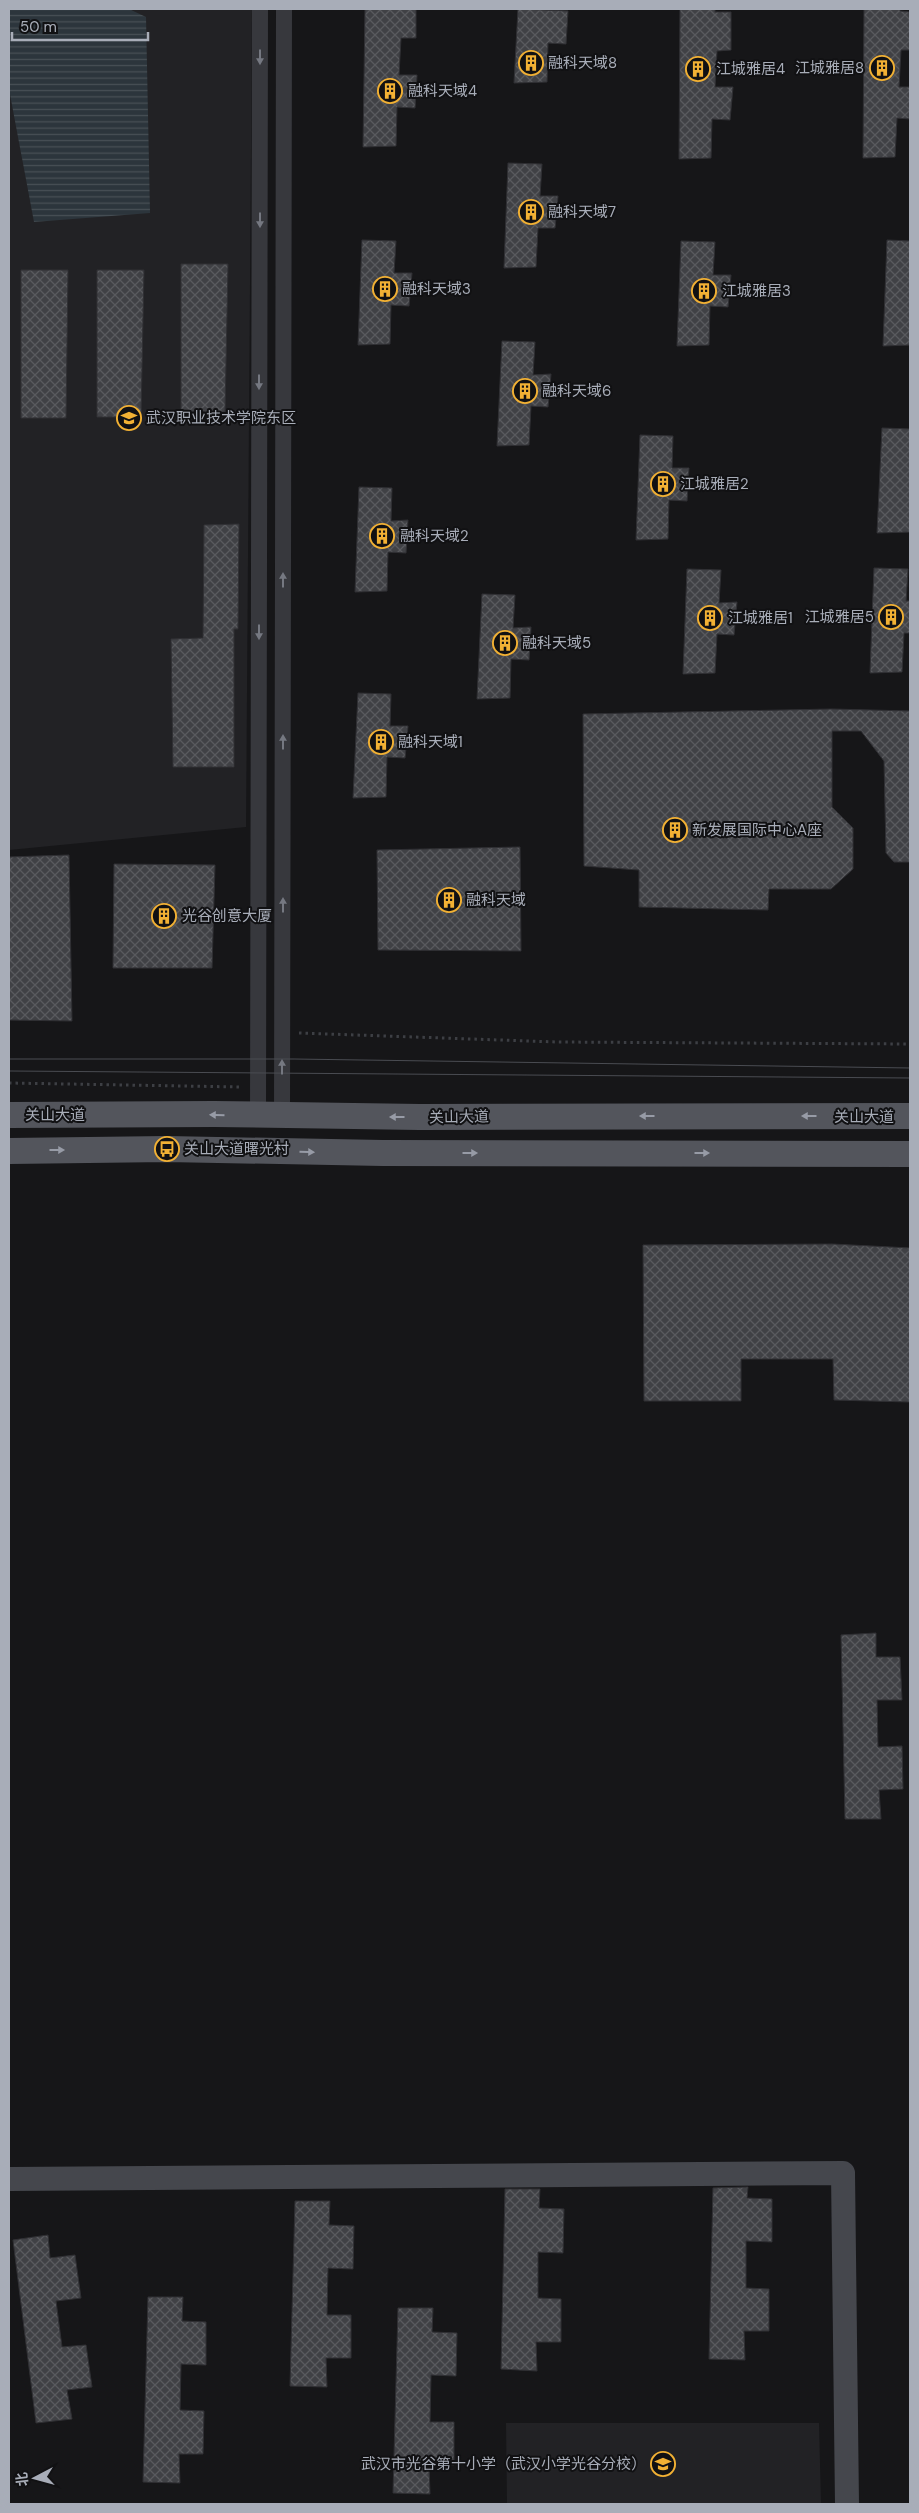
<svg xmlns="http://www.w3.org/2000/svg" width="919" height="2513" font-family="'DM Sans','Noto Sans SC',sans-serif">
<style>
.built{fill:#222225}
.water{fill:url(#water-rules)}
.building{fill:url(#building-cross-hatch);stroke:#303034}
.lines{fill:none;stroke-linecap:round;stroke-linejoin:round}
.path{stroke:#3d3f44;stroke-width:3;stroke-dasharray:2.5 4;stroke-linecap:butt}
.street{stroke:#37383d;stroke-width:16}
.secondary{stroke:#45474d;stroke-width:24}
.primary{stroke:#53555c;stroke-width:26}
.tram{stroke:#4a4c52;stroke-width:1}
.oneway{fill:#757881}
.oneway2{fill:#979ba6}
.labels{text-anchor:middle;stroke-width:4;stroke-linejoin:round;paint-order:stroke}
.poi-label{font-size:15px;fill:#a8adb8;stroke:#111113;text-anchor:start}
.street-label{font-size:15px;fill:#a8adb8;stroke:#111113}
</style>
<defs>
<pattern id="water-rules" width="6" height="5" patternUnits="userSpaceOnUse" patternTransform="scale(1.25)"><rect width="6" height="5" fill="#2c353c"/><path d="M0 2.5h6" fill="none" stroke="#485056"/></pattern>
<pattern id="building-cross-hatch" width="8" height="8" patternUnits="userSpaceOnUse" patternTransform="scale(1.25)"><rect width="8" height="8" fill="#404145"/><path d="M0 0l8 8M0 8l8-8" fill="none" stroke="#595a5e"/></pattern>
</defs>
<rect width="100%" height="100%" fill="#161618"/>
<g class="built">
<path d="M 9,9 L 252,9 L 246,827 L 9,850 Z"/>
<path d="M 506,2423 L 819,2423 L 821,2504 L 507,2504 Z"/>
</g>
<path class="water" d="M 9,9 L 129,9 L 146,17 L 150,213 L 34,222 L 9,89 Z"/>
<g class="building">
<path d="M 365,9 L 416,9 L 416,38 L 401,38 L 399,75 L 417,75 L 415,108 L 397,107 L 396,146 L 363,147 Z"/>
<path d="M 518,9 L 568,11 L 566,44 L 548,43 L 547,82 L 514,83 Z"/>
<path d="M 680,9 L 715,9 L 715,12 L 731,12 L 731,50 L 717,51 L 715,87 L 733,87 L 730,120 L 712,119 L 711,158 L 679,159 Z"/>
<path d="M 864,9 L 900,9 L 900,11 L 910,12 L 910,50 L 901,50 L 899,87 L 910,87 L 910,119 L 897,118 L 895,157 L 863,158 Z"/>
<path d="M 508,163 L 542,164 L 540,196 L 558,196 L 555,228 L 538,228 L 536,267 L 504,268 Z"/>
<path d="M 362,240 L 396,241 L 394,273 L 412,273 L 409,306 L 391,305 L 390,344 L 358,345 Z"/>
<path d="M 887,240 L 910,241 L 910,345 L 883,346 Z"/>
<path d="M 681,241 L 715,242 L 713,275 L 731,275 L 728,307 L 710,306 L 709,345 L 677,346 Z"/>
<path d="M 181,264 L 228,264 L 225,412 L 181,412 Z"/>
<path d="M 21,270 L 68,270 L 66,418 L 21,418 Z"/>
<path d="M 97,270 L 144,270 L 141,417 L 97,417 Z"/>
<path d="M 502,341 L 535,342 L 533,375 L 551,374 L 548,407 L 531,406 L 529,445 L 497,446 Z"/>
<path d="M 882,428 L 910,429 L 910,532 L 877,533 Z"/>
<path d="M 640,435 L 673,436 L 672,468 L 689,468 L 687,501 L 669,500 L 668,539 L 636,540 Z"/>
<path d="M 359,487 L 392,488 L 391,521 L 408,520 L 406,553 L 388,552 L 387,591 L 355,592 Z"/>
<path d="M 239,524 L 238,629 L 234,629 L 234,767 L 173,767 L 171,639 L 203,638 L 204,525 Z"/>
<path d="M 874,568 L 908,569 L 906,601 L 910,601 L 910,633 L 904,633 L 902,672 L 870,673 Z"/>
<path d="M 687,569 L 721,570 L 719,603 L 737,602 L 734,635 L 717,634 L 715,673 L 683,674 Z"/>
<path d="M 482,594 L 515,595 L 513,628 L 531,627 L 529,660 L 511,659 L 510,698 L 477,699 Z"/>
<path d="M 358,693 L 391,694 L 390,726 L 408,726 L 405,758 L 387,757 L 386,797 L 353,798 Z"/>
<path d="M 832,709 L 910,711 L 910,862 L 894,862 L 886,853 L 884,761 L 861,731 L 832,731 L 832,807 L 853,828 L 853,869 L 831,889 L 769,889 L 768,910 L 639,907 L 639,870 L 584,866 L 583,714 Z"/>
<path d="M 520,847 L 521,951 L 378,950 L 377,850 Z"/>
<path d="M 69,855 L 72,1021 L 9,1020 L 9,857 Z"/>
<path d="M 114,864 L 215,865 L 212,968 L 113,968 Z"/>
<path d="M 832,1244 L 910,1248 L 910,1402 L 834,1400 L 833,1359 L 741,1359 L 741,1401 L 644,1401 L 643,1245 Z"/>
<path d="M 876,1633 L 876,1657 L 900,1657 L 902,1700 L 877,1700 L 878,1747 L 902,1746 L 903,1789 L 879,1790 L 881,1819 L 845,1819 L 841,1635 Z"/>
<path d="M 748,2187 L 747,2198 L 772,2199 L 772,2242 L 746,2241 L 746,2288 L 769,2289 L 769,2331 L 744,2331 L 745,2360 L 709,2359 L 713,2188 Z"/>
<path d="M 505,2189 L 540,2189 L 539,2208 L 564,2209 L 563,2253 L 538,2252 L 538,2298 L 561,2299 L 561,2342 L 536,2342 L 537,2371 L 501,2369 Z"/>
<path d="M 295,2201 L 330,2201 L 329,2225 L 354,2226 L 353,2269 L 328,2268 L 327,2315 L 351,2315 L 351,2358 L 326,2358 L 327,2387 L 290,2386 Z"/>
<path d="M 48,2235 L 50,2258 L 75,2255 L 81,2298 L 56,2301 L 62,2347 L 86,2345 L 92,2387 L 67,2390 L 72,2419 L 36,2423 L 13,2240 Z"/>
<path d="M 148,2297 L 183,2297 L 182,2321 L 206,2322 L 206,2365 L 181,2364 L 180,2410 L 204,2411 L 203,2454 L 179,2454 L 180,2483 L 143,2482 Z"/>
<path d="M 398,2308 L 433,2308 L 432,2332 L 457,2333 L 456,2376 L 431,2375 L 430,2422 L 454,2422 L 454,2465 L 429,2465 L 430,2494 L 393,2493 Z"/>
</g>
<g class="lines">
<g class="path">
<path d="M 299,1033 L 557,1042 L 910,1044"/>
<path d="M 9,1083 L 241,1087"/>
</g>
<g class="street">
<path d="M 258,1116 L 260,9"/>
<path d="M 282,1116 L 284,9"/>
</g>
<path class="secondary" d="M 9,2179 L 843,2173 L 847,2504"/>
<g class="primary">
<path d="M 9,1115 L 214,1114 L 420,1117 L 910,1116"/>
<path d="M 9,1151 L 167,1149 L 383,1153 L 910,1154"/>
</g>
<g class="tram">
<path d="M 9,1059 L 294,1059 L 910,1068"/>
<path d="M 9,1071 L 910,1078"/>
</g>
</g>
<defs><path id="oneway-solid" d="M-6-.8H1V-3.2L6.5 0L1 3.2V.8H-6Z" transform="scale(1.25)"/></defs>
<g class="oneway">
<use href="#oneway-solid" transform="translate(260 57) rotate(90)"/>
<use href="#oneway-solid" transform="translate(260 220) rotate(90)"/>
<use href="#oneway-solid" transform="translate(259 382) rotate(90)"/>
<use href="#oneway-solid" transform="translate(283 580) rotate(-90)"/>
<use href="#oneway-solid" transform="translate(259 632) rotate(90)"/>
<use href="#oneway-solid" transform="translate(283 742) rotate(-90)"/>
<use href="#oneway-solid" transform="translate(283 905) rotate(-90)"/>
<use href="#oneway-solid" transform="translate(282 1067) rotate(-90)"/>
</g>
<g class="oneway2">
<use href="#oneway-solid" transform="translate(217 1115) rotate(-179)"/>
<use href="#oneway-solid" transform="translate(647 1116) rotate(-180)"/>
<use href="#oneway-solid" transform="translate(809 1116) rotate(-180)"/>
<use href="#oneway-solid" transform="translate(397 1117) rotate(-180)"/>
<use href="#oneway-solid" transform="translate(57 1150)"/>
<use href="#oneway-solid" transform="translate(307 1152) rotate(1)"/>
<use href="#oneway-solid" transform="translate(470 1153)"/>
<use href="#oneway-solid" transform="translate(702 1153)"/>
</g>
<defs>
<symbol id="building-ring" viewBox="-11 -11 22 22"><circle r="9.5" fill="#111113" stroke="#f2b134" stroke-width="1.5"/><path d="M-4-6H4V6H1V3H-1V6H-4ZM-2.5-4.3h1.7v1.8h-1.7ZM.8-4.3h1.7v1.8H.8ZM-2.5-1h1.7V.8h-1.7ZM.8-1h1.7V.8H.8Z" fill="#f2b134"/></symbol>
<symbol id="university-ring" viewBox="-11 -11 22 22"><circle r="9.5" fill="#111113" stroke="#f2b134" stroke-width="1.5"/><path d="M0-5L7-2L0 1L-7-2ZM-4 1L0 2.5L4 1V4Q0 6-4 4Z" fill="#f2b134"/></symbol>
<symbol id="bus-ring" viewBox="-11 -11 22 22"><circle r="9.5" fill="#111113" stroke="#f2b134" stroke-width="1.5"/><path d="M-5-6H5V4H4V6H2V4H-2V6H-4V4H-5ZM-3.5-4V0h7V-4ZM-3.5 1.2v1.5H-2V1.2ZM2 1.2v1.5H3.5V1.2Z" fill="#f2b134"/></symbol>
<symbol id="school-ring" viewBox="-11 -11 22 22"><circle r="9.5" fill="#111113" stroke="#f2b134" stroke-width="1.5"/><path d="M0-5L7-2L0 1L-7-2ZM-4 1L0 2.5L4 1V4Q0 6-4 4Z" fill="#f2b134"/></symbol>
</defs>
<g fill-rule="evenodd">
<use href="#building-ring" x="517" y="49" width="28" height="28"/>
<use href="#building-ring" x="868" y="54" width="28" height="28"/>
<use href="#building-ring" x="684" y="55" width="28" height="28"/>
<use href="#building-ring" x="376" y="77" width="28" height="28"/>
<use href="#building-ring" x="517" y="198" width="28" height="28"/>
<use href="#building-ring" x="371" y="275" width="28" height="28"/>
<use href="#building-ring" x="690" y="277" width="28" height="28"/>
<use href="#building-ring" x="511" y="377" width="28" height="28"/>
<use href="#university-ring" x="115" y="404" width="28" height="28"/>
<use href="#building-ring" x="649" y="470" width="28" height="28"/>
<use href="#building-ring" x="368" y="522" width="28" height="28"/>
<use href="#building-ring" x="877" y="603" width="28" height="28"/>
<use href="#building-ring" x="696" y="604" width="28" height="28"/>
<use href="#building-ring" x="491" y="629" width="28" height="28"/>
<use href="#building-ring" x="367" y="728" width="28" height="28"/>
<use href="#building-ring" x="661" y="816" width="28" height="28"/>
<use href="#building-ring" x="435" y="886" width="28" height="28"/>
<use href="#building-ring" x="150" y="902" width="28" height="28"/>
<use href="#bus-ring" x="153" y="1135" width="28" height="28"/>
<use href="#school-ring" x="649" y="2450" width="28" height="28"/>
</g>
<g class="labels">
<g class="poi-label">
<text x="548" y="68">融科天域8</text>
<text x="864" y="73" text-anchor="end">江城雅居8</text>
<text x="716" y="74">江城雅居4</text>
<text x="408" y="96">融科天域4</text>
<text x="548" y="217">融科天域7</text>
<text x="402" y="294">融科天域3</text>
<text x="722" y="296">江城雅居3</text>
<text x="542" y="396">融科天域6</text>
<text x="146" y="423">武汉职业技术学院东区</text>
<text x="680" y="489">江城雅居2</text>
<text x="400" y="541">融科天域2</text>
<text x="874" y="622" text-anchor="end">江城雅居5</text>
<text x="728" y="623">江城雅居1</text>
<text x="522" y="648">融科天域5</text>
<text x="398" y="747">融科天域1</text>
<text x="692" y="835">新发展国际中心A座</text>
<text x="466" y="905">融科天域</text>
<text x="182" y="921">光谷创意大厦</text>
<text x="184" y="1154">关山大道曙光村</text>
<text x="646" y="2469" text-anchor="end">武汉市光谷第十小学（武汉小学光谷分校）</text>
</g>
<g class="street-label">
<text x="55" y="1120">关山大道</text>
<text transform="translate(459 1117) rotate(-1)" y="5">关山大道</text>
<text x="864" y="1122">关山大道</text>
</g>
</g>
<rect width="919" height="2513" fill="none" stroke="#a8adb8" stroke-width="20"/>
<g transform="translate(35 2478) rotate(264)" stroke="#111113" stroke-width="4" paint-order="stroke">
<path d="M0-4L9 19L0 12L-9 19Z" fill="#a8adb8"/>
<text y="-8" font-size="14" font-weight="bold" text-anchor="middle" fill="#a8adb8">北</text>
</g>
<path d="M12 32v8h136v-8" fill="none" stroke="#a8adb8" stroke-width="2.5"/>
<text x="20" y="32" font-size="15" fill="#a8adb8" stroke="#111113" stroke-width="4" paint-order="stroke">50 m</text>
</svg>
